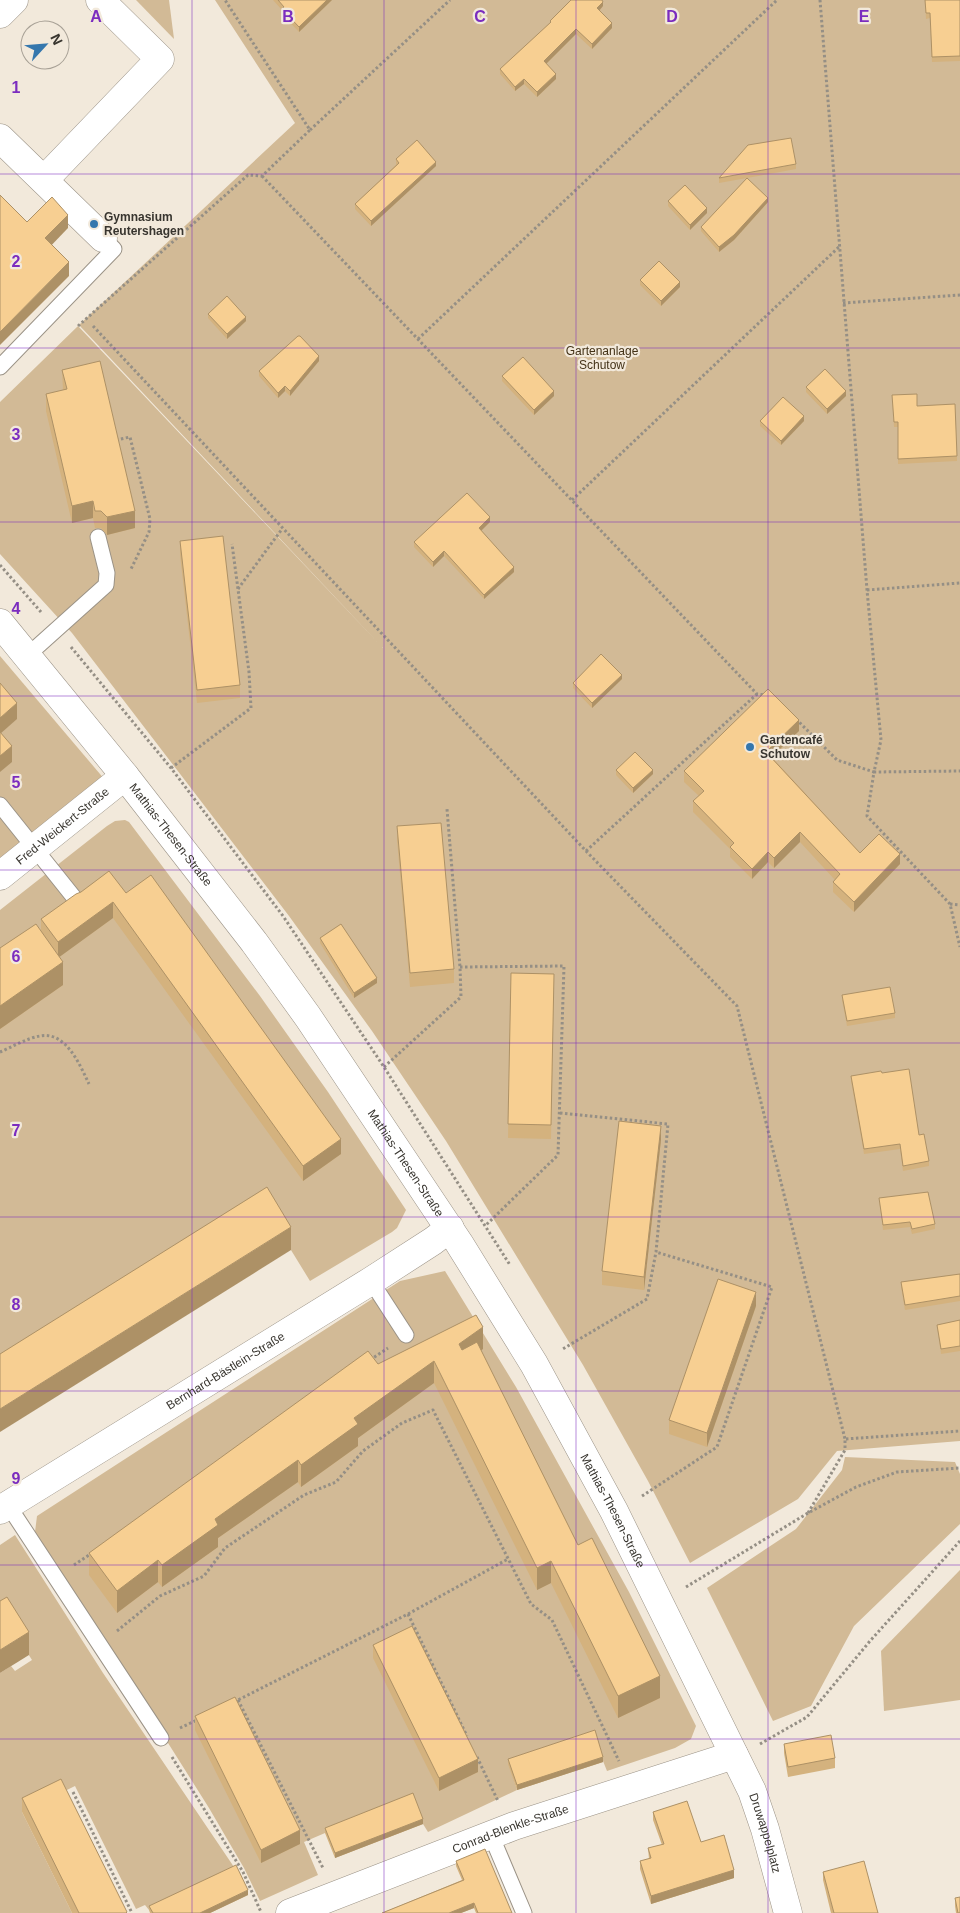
<svg xmlns="http://www.w3.org/2000/svg" width="960" height="1913" font-family="Helvetica,sans-serif">
<style>
.green{fill:#d2ba96}
.lines{fill:none;stroke-linecap:round;stroke-linejoin:round}
.lane-casing{stroke:#9b9387;stroke-width:17}
.street-casing{stroke:#9b9387;stroke-width:29}
.path{stroke:#958f85;stroke-width:3;stroke-dasharray:2.5 2.5;stroke-linecap:butt}
.lane{stroke:#fff;stroke-width:15}
.street{stroke:#fff;stroke-width:28}
.wall{fill:#d4b27e}
.shaded-wall{fill:#ad9166}
.building{fill:#f7cf92;stroke:#ad9166}
.grid{fill:none;stroke:#7b2cbf;stroke-width:1;stroke-opacity:0.55}
.poi-dot{fill:#3577ad;stroke:#f2e9db;stroke-width:2}
.labels{text-anchor:middle;stroke-width:4.5;stroke-linejoin:round;paint-order:stroke}
.poi-label{font-size:12px;font-weight:bold;fill:#38352f;stroke:#f2e9db;text-anchor:start}
.park-label{font-size:12px;fill:#433217;stroke:#f2e9db}
.street-label{font-size:12px;fill:#38352f;stroke:#f2e9db}
.grid-label{font-size:16px;text-anchor:middle;font-weight:bold;fill:#7b2cbf;stroke:#f2e9db;stroke-width:4.5;stroke-linejoin:round;paint-order:stroke}
</style>
<rect width="100%" height="100%" fill="#f2e9db"/>
<g class="green">
<path d="M 136,0 L 169,0 L 174,39 Z"/>
<path d="M 215,0 L 960,0 L 960,1441 L 837,1451 L 798,1499 L 690,1563 L 648,1481 L 583,1365 L 446,1141 L 372,1031 L 289,916 L 72,633 L 0,554 L 0,402 L 78,326 L 383,648 L 79,325 L 295,123 Z"/>
<path d="M 0,656 L 111,787 L 0,876 Z"/>
<path d="M 125,820 L 129,822 L 260,996 L 328,1092 L 406,1210 L 397,1228 L 392,1232 L 310,1281 L 267,1211 L 0,1377 L 0,910 L 107,826 L 115,821 Z"/>
<path d="M 445,1271 L 516,1387 L 629,1592 L 696,1726 L 691,1739 L 675,1748 L 607,1771 L 603,1761 L 509,1764 L 517,1790 L 428,1832 L 423,1824 L 325,1833 L 304,1842 L 318,1875 L 260,1901 L 244,1868 L 209,1808 L 35,1532 L 37,1516 L 400,1281 Z"/>
<path d="M 845,1457 L 955,1462 L 960,1474 L 960,1524 L 854,1626 L 811,1706 L 773,1721 L 707,1588 L 796,1529 L 842,1470 Z"/>
<path d="M 15,1535 L 103,1673 L 236,1870 L 149,1910 L 145,1905 L 136,1909 L 75,1786 L 22,1812 L 72,1913 L 0,1913 L 0,1673 L 11,1666 L 15,1671 L 32,1660 L 7,1620 L 0,1624 L 0,1545 Z"/>
<path d="M 960,1570 L 960,1700 L 884,1711 L 881,1651 Z"/>
</g>
<g class="lines">
<defs>
<g id="lane">
<path d="M 0,367 L 114,249 L 103,238"/>
<path d="M 28,655 L 106,585 L 107,573 L 98,537"/>
<path d="M 0,805 L 76,900"/>
<path d="M 371,1281 L 406,1335"/>
<path d="M 8,1505 L 161,1738"/>
<path d="M 491,1835 L 524,1913"/>
</g>
<g id="street">
<path d="M 0,14 L 14,0"/>
<path d="M 0,138 L 103,238"/>
<path d="M 44,180 L 160,59 L 100,0"/>
<path id="s1" d="M 0,623 L 125,776 L 254,942 L 308,1017 L 459,1243 L 534,1364 L 614,1511 L 752,1791 L 765,1829 L 788,1913"/>
<path id="s2" d="M 0,876 L 125,776"/>
<path id="s3" d="M 0,1510 L 371,1281 L 433,1241 L 450,1228"/>
<path id="s4" d="M 290,1913 L 514,1826 L 734,1755"/>
</g>
</defs>
<use href="#lane" class="lane-casing"/>
<use href="#street" class="street-casing"/>
<g class="path">
<path d="M 820,0 L 867,590 L 881,740 L 874,772 L 960,771"/>
<path d="M 310,130 L 450,0"/>
<path d="M 262,176 L 757,694 L 765,695"/>
<path d="M 843,303 L 960,295"/>
<path d="M 78,326 L 248,175 L 262,176 L 310,130 L 225,0"/>
<path d="M 93,326 L 586,851 L 737,1006 L 845,1439"/>
<path d="M 418,339 L 777,0"/>
<path d="M 116,440 L 130,437 L 150,519 L 149,532 L 131,569"/>
<path d="M 572,500 L 840,246"/>
<path d="M 0,565 L 41,612"/>
<path d="M 238,589 L 282,529"/>
<path d="M 867,590 L 960,583"/>
<path d="M 71,647 L 171,768 L 283,916 L 384,1067 L 510,1265"/>
<path d="M 796,719 L 837,760 L 874,772 L 867,816 L 950,904 L 960,947"/>
<path d="M 171,768 L 251,708 L 249,672 L 232,544"/>
<path d="M 586,851 L 757,694"/>
<path d="M 950,904 L 960,905"/>
<path d="M 460,967 L 564,966 L 558,1155 L 486,1225"/>
<path d="M 0,1052 C 12,1047 27,1038 40,1036 C 66,1031 80,1065 89,1084"/>
<path d="M 384,1067 L 461,997 L 460,967 L 447,809"/>
<path d="M 560,1113 L 668,1124 L 656,1252 L 647,1299 L 561,1350"/>
<path d="M 370,1360 L 388,1348"/>
<path d="M 642,1496 L 717,1447 L 772,1287 L 656,1252"/>
<path d="M 808,1513 L 845,1450 L 845,1439 L 960,1431"/>
<path d="M 74,1565 L 92,1553"/>
<path d="M 686,1587 L 808,1513 L 856,1487 L 897,1472 L 960,1468"/>
<path d="M 408,1614 L 467,1736"/>
<path d="M 117,1631 L 160,1596 L 204,1576 L 225,1548 L 304,1495 L 336,1482 L 363,1451 L 402,1423 L 433,1410 L 531,1604 L 552,1620 L 619,1761"/>
<path d="M 238,1700 L 323,1868"/>
<path d="M 234,1702 L 408,1614 L 508,1559"/>
<path d="M 180,1728 L 197,1720"/>
<path d="M 760,1744 L 807,1717 L 870,1641 L 960,1541"/>
<path d="M 172,1757 L 243,1872 L 261,1912"/>
<path d="M 477,1757 L 498,1801"/>
<path d="M 73,1792 L 132,1913"/>
</g>
<use href="#lane" class="lane"/>
<use href="#street" class="street"/>
</g>
<g class="wall">
<path d="M 273,0 L 332,0 L 299,32 L 282,14 L 282,10 Z"/>
<path d="M 925,0 L 960,0 L 960,61 L 932,62 L 930,18 L 926,19 Z"/>
<path d="M 603,6 L 600,10 L 612,28 L 592,49 L 576,34 L 546,64 L 556,79 L 537,97 L 524,84 L 515,91 L 500,74 L 500,69 L 550,23 L 550,21 Z"/>
<path d="M 396,159 L 436,166 L 371,226 L 355,209 L 355,204 L 396,165 Z"/>
<path d="M 796,164 L 796,169 L 747,178 L 768,202 L 734,240 L 719,252 L 701,231 L 701,227 L 747,178 L 719,183 L 719,178 Z"/>
<path d="M 668,201 L 707,213 L 690,230 L 668,206 Z"/>
<path d="M 640,280 L 680,287 L 661,306 L 640,285 Z"/>
<path d="M 208,314 L 246,321 L 227,339 L 208,318 Z"/>
<path d="M 319,361 L 290,396 L 285,391 L 278,398 L 259,376 L 259,371 Z"/>
<path d="M 62,370 L 135,528 L 107,535 L 101,528 L 95,528 L 93,518 L 72,523 L 46,411 L 46,394 L 63,390 Z"/>
<path d="M 502,376 L 554,396 L 534,415 L 502,381 Z"/>
<path d="M 806,387 L 846,396 L 827,414 L 806,392 Z"/>
<path d="M 892,395 L 917,406 L 955,404 L 957,461 L 898,464 L 898,427 L 894,427 Z"/>
<path d="M 760,421 L 804,421 L 781,445 L 760,426 Z"/>
<path d="M 490,522 L 481,530 L 514,572 L 484,599 L 444,556 L 433,567 L 414,547 L 414,542 Z"/>
<path d="M 180,541 L 240,685 L 240,698 L 197,703 L 180,555 Z"/>
<path d="M 622,679 L 592,708 L 573,688 L 573,683 Z"/>
<path d="M 799,731 L 772,757 L 860,853 L 900,864 L 854,912 L 833,892 L 833,882 L 835,880 L 800,842 L 774,868 L 768,862 L 752,879 L 730,857 L 730,849 L 693,812 L 693,801 L 699,796 L 684,782 L 684,771 Z"/>
<path d="M 616,770 L 653,774 L 633,793 L 616,775 Z"/>
<path d="M 397,826 L 454,969 L 454,983 L 410,987 L 397,840 Z"/>
<path d="M 126,893 L 341,1154 L 303,1181 L 113,918 L 59,957 L 63,985 L 0,1029 L 0,948 L 41,932 L 41,919 Z"/>
<path d="M 320,938 L 377,983 L 354,998 L 320,943 Z"/>
<path d="M 511,973 L 554,974 L 551,1139 L 508,1138 Z"/>
<path d="M 842,995 L 895,1013 L 895,1018 L 847,1026 L 842,1000 Z"/>
<path d="M 882,1073 L 919,1135 L 929,1161 L 929,1166 L 903,1171 L 900,1149 L 864,1154 L 851,1081 L 851,1076 Z"/>
<path d="M 661,1140 L 644,1290 L 602,1285 L 602,1271 Z"/>
<path d="M 879,1198 L 935,1224 L 935,1229 L 912,1234 L 910,1227 L 883,1230 Z"/>
<path d="M 960,1274 L 960,1301 L 905,1310 L 901,1287 L 901,1282 Z"/>
<path d="M 756,1306 L 707,1447 L 669,1434 L 669,1420 Z"/>
<path d="M 960,1320 L 960,1351 L 941,1354 L 937,1325 Z"/>
<path d="M 483,1349 L 481,1350 L 578,1545 L 660,1698 L 618,1718 L 551,1583 L 537,1590 L 434,1383 L 358,1438 L 358,1446 L 301,1487 L 298,1482 L 218,1538 L 218,1547 L 162,1587 L 158,1582 L 117,1613 L 89,1575 L 89,1553 L 378,1364 Z"/>
<path d="M 373,1645 L 478,1772 L 439,1791 L 373,1658 Z"/>
<path d="M 195,1716 L 300,1844 L 261,1863 L 195,1730 Z"/>
<path d="M 784,1744 L 835,1758 L 835,1768 L 788,1777 L 784,1753 Z"/>
<path d="M 508,1759 L 603,1762 L 517,1790 L 508,1764 Z"/>
<path d="M 22,1798 L 127,1913 L 72,1913 L 22,1812 Z"/>
<path d="M 653,1812 L 701,1842 L 734,1878 L 651,1904 L 640,1869 L 640,1861 L 649,1859 L 648,1848 L 662,1845 L 653,1820 Z"/>
<path d="M 423,1824 L 335,1858 L 325,1833 L 325,1828 Z"/>
<path d="M 456,1861 L 512,1913 L 476,1913 L 474,1908 L 461,1913 L 382,1913 L 462,1880 L 456,1866 Z"/>
<path d="M 823,1872 L 878,1913 L 831,1913 L 823,1880 Z"/>
<path d="M 248,1895 L 210,1913 L 150,1913 L 149,1910 L 149,1906 Z"/>
<path d="M 955,1898 L 960,1913 L 956,1913 L 955,1906 Z"/>
</g>
<g class="shaded-wall">
<path d="M 327,0 L 332,0 L 299,32 L 299,27 Z"/>
<path d="M 603,2 L 603,6 L 597,13 L 597,8 Z"/>
<path d="M 612,23 L 612,28 L 592,49 L 592,44 Z"/>
<path d="M 576,29 L 576,34 L 544,66 L 544,61 Z"/>
<path d="M 556,74 L 556,79 L 537,97 L 537,92 Z"/>
<path d="M 524,79 L 524,84 L 515,91 L 515,87 Z"/>
<path d="M 436,162 L 436,166 L 371,226 L 371,221 Z"/>
<path d="M 768,198 L 768,202 L 734,240 L 719,252 L 719,247 Z"/>
<path d="M 707,208 L 707,213 L 690,230 L 690,225 Z"/>
<path d="M 68,215 L 68,228 L 45,252 L 45,238 Z"/>
<path d="M 69,262 L 69,276 L 0,345 L 0,332 Z"/>
<path d="M 680,282 L 680,287 L 661,306 L 661,301 Z"/>
<path d="M 246,317 L 246,321 L 227,339 L 227,334 Z"/>
<path d="M 319,356 L 319,361 L 290,396 L 290,391 Z"/>
<path d="M 285,386 L 285,391 L 278,398 L 278,393 Z"/>
<path d="M 554,391 L 554,396 L 534,415 L 534,410 Z"/>
<path d="M 846,391 L 846,396 L 827,414 L 827,409 Z"/>
<path d="M 804,416 L 804,421 L 781,445 L 781,441 Z"/>
<path d="M 93,501 L 93,518 L 72,523 L 72,506 Z"/>
<path d="M 135,511 L 135,528 L 107,535 L 107,517 Z"/>
<path d="M 490,517 L 490,522 L 479,533 L 479,528 Z"/>
<path d="M 444,551 L 444,556 L 433,567 L 433,562 Z"/>
<path d="M 514,567 L 514,572 L 484,599 L 484,595 Z"/>
<path d="M 622,675 L 622,679 L 592,708 L 592,703 Z"/>
<path d="M 17,703 L 17,719 L 0,734 L 0,718 Z"/>
<path d="M 799,720 L 799,731 L 766,762 L 766,752 Z"/>
<path d="M 12,746 L 12,762 L 0,772 L 0,756 Z"/>
<path d="M 653,770 L 653,774 L 633,793 L 633,788 Z"/>
<path d="M 800,832 L 800,842 L 774,868 L 774,858 Z"/>
<path d="M 768,852 L 768,862 L 752,879 L 752,869 Z"/>
<path d="M 900,854 L 900,864 L 854,912 L 854,902 Z"/>
<path d="M 113,902 L 113,918 L 58,958 L 58,942 Z"/>
<path d="M 63,962 L 63,985 L 0,1029 L 0,1006 Z"/>
<path d="M 377,978 L 377,983 L 354,998 L 354,993 Z"/>
<path d="M 661,1126 L 661,1140 L 644,1290 L 644,1277 Z"/>
<path d="M 341,1139 L 341,1154 L 303,1181 L 303,1166 Z"/>
<path d="M 291,1227 L 291,1250 L 0,1432 L 0,1409 Z"/>
<path d="M 756,1292 L 756,1306 L 707,1447 L 707,1433 Z"/>
<path d="M 483,1327 L 483,1349 L 459,1366 L 459,1344 Z"/>
<path d="M 434,1361 L 434,1383 L 358,1438 L 358,1446 L 301,1487 L 301,1465 L 354,1418 Z"/>
<path d="M 298,1460 L 298,1482 L 218,1538 L 218,1547 L 162,1587 L 162,1565 L 215,1519 Z"/>
<path d="M 158,1560 L 158,1582 L 117,1613 L 117,1591 Z"/>
<path d="M 551,1561 L 551,1583 L 537,1590 L 537,1568 Z"/>
<path d="M 29,1632 L 29,1655 L 0,1673 L 0,1650 Z"/>
<path d="M 660,1676 L 660,1698 L 618,1718 L 618,1696 Z"/>
<path d="M 603,1757 L 603,1762 L 517,1790 L 517,1785 Z"/>
<path d="M 478,1759 L 478,1772 L 439,1791 L 439,1778 Z"/>
<path d="M 423,1819 L 423,1824 L 335,1858 L 335,1853 Z"/>
<path d="M 300,1830 L 300,1844 L 261,1863 L 261,1850 Z"/>
<path d="M 734,1870 L 734,1878 L 651,1904 L 651,1896 Z"/>
<path d="M 248,1890 L 248,1895 L 210,1913 L 200,1913 Z"/>
<path d="M 474,1903 L 474,1908 L 461,1913 L 449,1913 Z"/>
</g>
<g class="building">
<path d="M 278,0 L 327,0 L 299,27 L 282,9 L 284,7 Z"/>
<path d="M 571,0 L 602,0 L 603,2 L 597,8 L 612,23 L 592,44 L 576,29 L 544,61 L 556,74 L 537,92 L 524,79 L 515,87 L 500,69 L 551,22 L 550,21 Z"/>
<path d="M 925,0 L 960,0 L 960,56 L 932,57 L 930,13 L 926,13 Z"/>
<path d="M 791,138 L 796,164 L 719,178 L 748,145 Z"/>
<path d="M 417,140 L 436,162 L 371,221 L 355,204 L 399,163 L 396,159 Z"/>
<path d="M 747,178 L 768,198 L 734,235 L 719,247 L 701,227 Z"/>
<path d="M 685,185 L 707,208 L 690,225 L 668,201 Z"/>
<path d="M 0,195 L 27,222 L 52,197 L 68,215 L 45,238 L 69,262 L 0,332 Z"/>
<path d="M 659,261 L 680,282 L 661,301 L 640,280 Z"/>
<path d="M 227,296 L 246,317 L 227,334 L 208,314 Z"/>
<path d="M 298,336 L 300,336 L 319,356 L 290,391 L 285,386 L 278,393 L 259,371 Z"/>
<path d="M 523,357 L 554,391 L 534,410 L 502,376 Z"/>
<path d="M 100,361 L 135,511 L 107,517 L 101,511 L 95,511 L 93,501 L 72,506 L 46,394 L 67,389 L 62,370 Z"/>
<path d="M 825,369 L 846,391 L 827,409 L 806,387 Z"/>
<path d="M 917,394 L 917,406 L 955,404 L 957,456 L 898,459 L 898,422 L 894,422 L 892,395 Z"/>
<path d="M 783,397 L 804,416 L 781,441 L 760,421 Z"/>
<path d="M 467,493 L 490,517 L 479,528 L 514,567 L 484,595 L 444,551 L 433,562 L 414,542 Z"/>
<path d="M 223,536 L 240,685 L 197,690 L 180,541 Z"/>
<path d="M 601,654 L 622,675 L 592,703 L 573,683 Z"/>
<path d="M 0,683 L 17,703 L 0,718 Z"/>
<path d="M 768,689 L 799,720 L 766,752 L 860,853 L 879,834 L 900,854 L 854,902 L 833,882 L 840,874 L 800,832 L 774,858 L 768,852 L 752,869 L 730,847 L 734,843 L 693,801 L 704,791 L 684,771 Z"/>
<path d="M 0,732 L 12,746 L 0,756 Z"/>
<path d="M 635,752 L 653,770 L 633,788 L 616,770 Z"/>
<path d="M 441,823 L 454,969 L 410,973 L 397,826 Z"/>
<path d="M 109,871 L 126,893 L 151,875 L 341,1139 L 303,1166 L 113,902 L 58,942 L 41,919 L 76,894 L 81,892 Z"/>
<path d="M 36,924 L 63,962 L 0,1006 L 0,948 Z"/>
<path d="M 341,924 L 377,978 L 354,993 L 320,938 Z"/>
<path d="M 511,973 L 554,974 L 551,1125 L 508,1124 Z"/>
<path d="M 890,987 L 895,1013 L 847,1021 L 842,995 Z"/>
<path d="M 909,1069 L 919,1135 L 924,1134 L 929,1161 L 903,1166 L 900,1144 L 864,1149 L 851,1076 L 881,1071 L 882,1073 Z"/>
<path d="M 619,1121 L 661,1126 L 644,1277 L 602,1271 Z"/>
<path d="M 267,1187 L 291,1227 L 0,1409 L 0,1354 Z"/>
<path d="M 928,1192 L 935,1224 L 912,1229 L 910,1222 L 883,1225 L 879,1198 Z"/>
<path d="M 960,1274 L 960,1296 L 905,1305 L 901,1282 Z"/>
<path d="M 718,1279 L 756,1292 L 707,1433 L 669,1420 Z"/>
<path d="M 476,1315 L 483,1327 L 459,1344 L 462,1350 L 477,1342 L 578,1545 L 592,1538 L 660,1676 L 618,1696 L 551,1561 L 537,1568 L 434,1361 L 354,1418 L 358,1424 L 301,1465 L 298,1460 L 215,1519 L 218,1525 L 162,1565 L 158,1560 L 117,1591 L 89,1553 L 368,1351 L 378,1364 Z"/>
<path d="M 960,1320 L 960,1346 L 941,1349 L 937,1325 Z"/>
<path d="M 7,1597 L 29,1632 L 0,1650 L 0,1601 Z"/>
<path d="M 412,1626 L 478,1759 L 439,1778 L 373,1645 Z"/>
<path d="M 235,1697 L 300,1830 L 261,1850 L 195,1716 Z"/>
<path d="M 595,1730 L 603,1757 L 517,1785 L 508,1759 Z"/>
<path d="M 831,1735 L 835,1758 L 788,1767 L 784,1744 Z"/>
<path d="M 61,1779 L 127,1912 L 126,1913 L 79,1913 L 22,1798 Z"/>
<path d="M 413,1793 L 423,1819 L 335,1853 L 325,1828 Z"/>
<path d="M 687,1801 L 701,1842 L 724,1835 L 734,1870 L 651,1896 L 640,1861 L 651,1858 L 648,1848 L 664,1844 L 653,1812 Z"/>
<path d="M 485,1849 L 512,1913 L 478,1913 L 474,1903 L 449,1913 L 382,1913 L 464,1880 L 456,1861 Z"/>
<path d="M 864,1861 L 878,1913 L 834,1913 L 823,1872 Z"/>
<path d="M 236,1865 L 248,1890 L 200,1913 L 153,1913 L 149,1906 Z"/>
<path d="M 960,1897 L 960,1913 L 958,1913 L 955,1898 Z"/>
</g>
<path class="grid" d="M 192,0 L 192,1913M 384,0 L 384,1913M 576,0 L 576,1913M 768,0 L 768,1913M 0,174 L 960,174M 0,348 L 960,348M 0,522 L 960,522M 0,696 L 960,696M 0,870 L 960,870M 0,1043 L 960,1043M 0,1217 L 960,1217M 0,1391 L 960,1391M 0,1565 L 960,1565M 0,1739 L 960,1739"/>
<g class="poi-dot">
<circle cx="94" cy="224" r="5"/>
<circle cx="750" cy="747" r="5"/>
</g>
<g class="labels">
<g class="poi-label">
<text x="104" y="221">Gymnasium<tspan x="104" dy="14">Reutershagen</tspan></text>
<text x="760" y="744">Gartencafé<tspan x="760" dy="14">Schutow</tspan></text>
</g>
<g class="park-label">
<text x="602" y="355">Gartenanlage<tspan x="602" dy="14">Schutow</tspan></text>
</g>
<g class="street-label">
<text dy="4" stroke="none"><textPath href="#s2" startOffset="80">Fred-Weickert-Straße</textPath></text>
<text dy="4" stroke="none"><textPath href="#s1" startOffset="272">Mathias-Thesen-Straße</textPath></text>
<text dy="4" stroke="none"><textPath href="#s1" startOffset="676">Mathias-Thesen-Straße</textPath></text>
<text dy="4" stroke="none"><textPath href="#s3" startOffset="265">Bernhard-Bästlein-Straße</textPath></text>
<text dy="4" stroke="none"><textPath href="#s1" startOffset="1081">Mathias-Thesen-Straße</textPath></text>
<text dy="4" stroke="none"><textPath href="#s4" startOffset="236">Conrad-Blenkle-Straße</textPath></text>
<text dy="4" stroke="none"><textPath href="#s1" startOffset="1438">Druwappelplatz</textPath></text>
</g>
</g>
<g class="grid-label">
<text x="96" y="22">A</text>
<text x="288" y="22">B</text>
<text x="480" y="22">C</text>
<text x="672" y="22">D</text>
<text x="864" y="22">E</text>
<text x="16" y="93">1</text>
<text x="16" y="267">2</text>
<text x="16" y="440">3</text>
<text x="16" y="614">4</text>
<text x="16" y="788">5</text>
<text x="16" y="962">6</text>
<text x="16" y="1136">7</text>
<text x="16" y="1310">8</text>
<text x="16" y="1484">9</text>
</g>
<g transform="translate(45 45) rotate(64)"><circle r="24" fill="#f2e9db" stroke="#a8a196"/>
<path d="M0-4L9 19L0 12L-9 19Z" fill="#3577ad"/>
<text y="-8" font-size="14" font-weight="bold" text-anchor="middle" fill="#38352f">N</text>
</g>
</svg>
